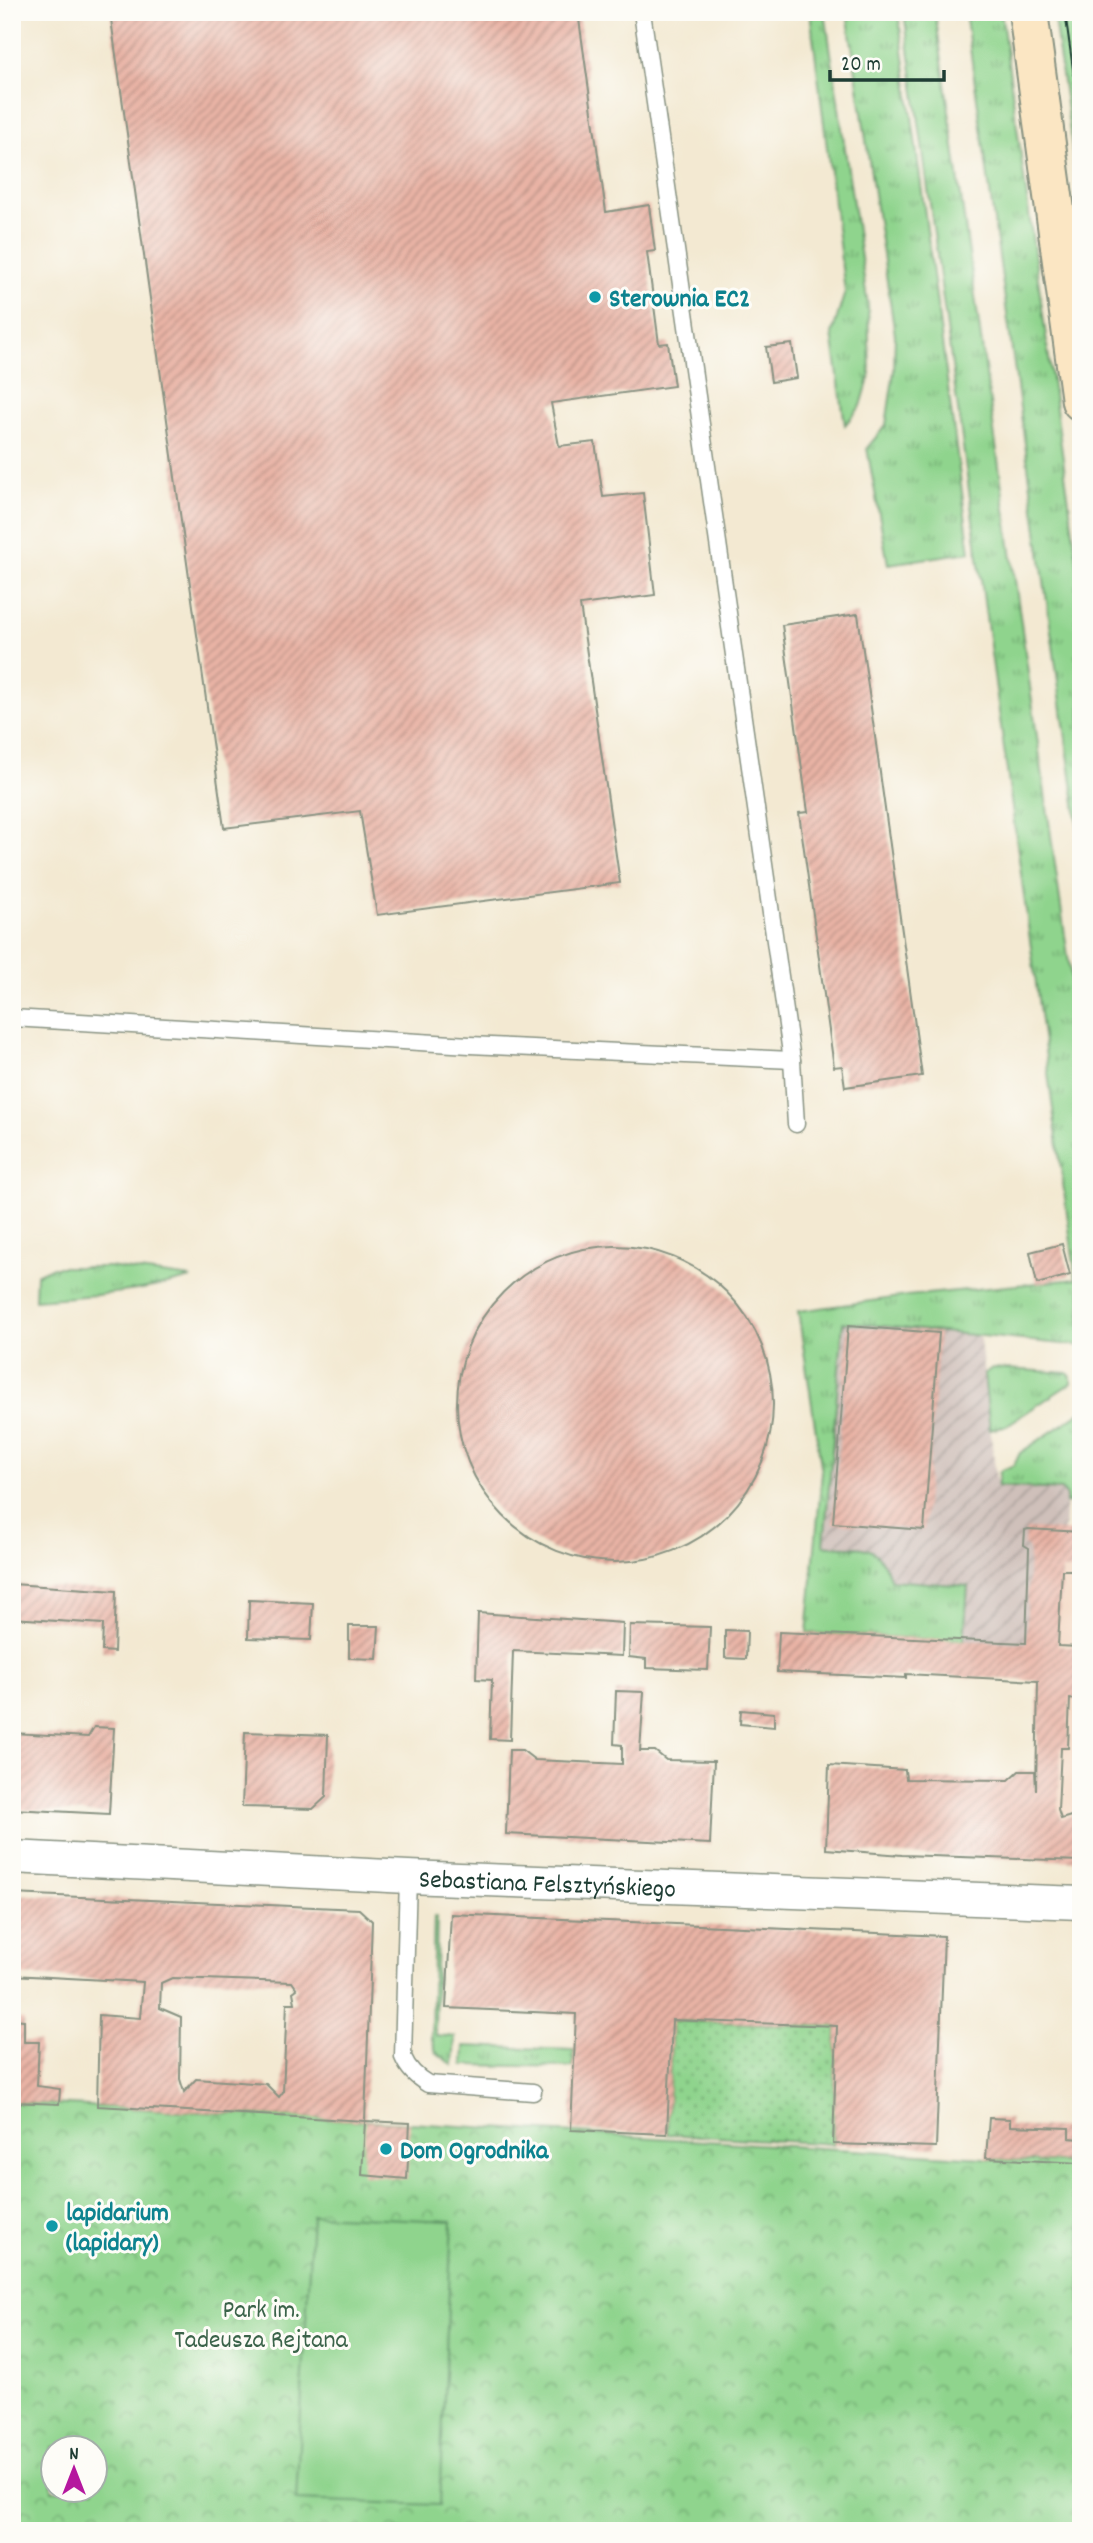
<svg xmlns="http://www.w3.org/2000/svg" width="1093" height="2543" font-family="Dekko,sans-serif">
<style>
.built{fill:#f3d4be}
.industrial{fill:url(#industrial-furrows)}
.grass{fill:url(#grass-tufts);stroke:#578860;stroke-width:2}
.park{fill:url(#park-crowns);stroke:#578860;stroke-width:2;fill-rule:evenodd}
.garden{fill:url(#garden-dots);stroke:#578860;stroke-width:2}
.pitch{fill:#8fd48d;stroke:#578860;stroke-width:2}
.building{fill:url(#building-hatch);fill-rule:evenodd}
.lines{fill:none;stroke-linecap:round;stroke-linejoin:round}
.service-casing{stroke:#899383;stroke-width:19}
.minor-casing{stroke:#899383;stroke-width:35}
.secondary-casing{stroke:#899383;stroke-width:42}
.service{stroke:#fff;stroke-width:16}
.minor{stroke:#fff;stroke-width:32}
.secondary{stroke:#fbe6c3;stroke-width:38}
.tram{stroke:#1f3d34;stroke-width:2}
.culture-dot{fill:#0f9aa8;stroke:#fdfcf7;stroke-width:2.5}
.labels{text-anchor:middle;stroke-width:6;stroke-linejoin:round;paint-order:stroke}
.culture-label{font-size:26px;font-weight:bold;fill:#0d838f;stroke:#fdfcf7;text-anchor:start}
.street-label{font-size:26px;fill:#1f3d34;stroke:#fdfcf7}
.park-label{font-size:26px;fill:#3b634a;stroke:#fdfcf7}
</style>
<defs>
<pattern id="industrial-furrows" width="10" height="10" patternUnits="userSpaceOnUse" patternTransform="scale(1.75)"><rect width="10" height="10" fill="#cfc0ba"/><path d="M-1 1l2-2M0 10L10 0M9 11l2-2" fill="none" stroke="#a79d98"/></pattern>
<pattern id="grass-tufts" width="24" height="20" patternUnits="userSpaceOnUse" patternTransform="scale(1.75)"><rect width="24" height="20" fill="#8fd48d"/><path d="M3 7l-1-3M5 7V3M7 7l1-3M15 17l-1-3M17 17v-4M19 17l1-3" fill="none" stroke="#74ad74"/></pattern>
<pattern id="park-crowns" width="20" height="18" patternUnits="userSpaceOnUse" patternTransform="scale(1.75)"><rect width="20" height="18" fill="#8fd48d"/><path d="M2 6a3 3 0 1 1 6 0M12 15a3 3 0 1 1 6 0" fill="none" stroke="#74ad74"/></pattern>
<pattern id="garden-dots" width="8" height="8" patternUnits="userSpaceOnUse" patternTransform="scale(1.75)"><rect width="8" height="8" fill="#8fd48d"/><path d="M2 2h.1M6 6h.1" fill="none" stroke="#74ad74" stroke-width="1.8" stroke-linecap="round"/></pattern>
<pattern id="building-hatch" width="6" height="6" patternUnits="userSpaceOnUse" patternTransform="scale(1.75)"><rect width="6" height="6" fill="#e9b3a5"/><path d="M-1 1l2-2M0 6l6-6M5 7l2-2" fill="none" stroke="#bc9387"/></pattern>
</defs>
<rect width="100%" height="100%" fill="#fdfcf7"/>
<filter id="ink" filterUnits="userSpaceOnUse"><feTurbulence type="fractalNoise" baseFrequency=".0143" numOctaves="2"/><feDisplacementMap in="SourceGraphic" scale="14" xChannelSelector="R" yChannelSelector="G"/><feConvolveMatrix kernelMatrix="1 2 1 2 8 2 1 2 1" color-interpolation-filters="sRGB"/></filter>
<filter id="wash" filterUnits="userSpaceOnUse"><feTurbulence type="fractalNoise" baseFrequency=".00686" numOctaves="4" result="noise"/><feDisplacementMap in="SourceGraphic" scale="28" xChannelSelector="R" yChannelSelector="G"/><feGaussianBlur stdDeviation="1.57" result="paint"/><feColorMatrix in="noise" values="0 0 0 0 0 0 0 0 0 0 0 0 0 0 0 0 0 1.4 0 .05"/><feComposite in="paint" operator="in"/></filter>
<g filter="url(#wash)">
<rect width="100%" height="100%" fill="#f3e9d2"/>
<path class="built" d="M 1063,1531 L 1081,1532 L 1081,1861 L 1034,1860 L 1038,1699 Z"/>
<path class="industrial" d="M 974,1289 L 997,1486 L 1061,1490 L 1066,1495 L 1058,1646 L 807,1633 L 822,1472 L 798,1311 L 907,1296 Z"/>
<g class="grass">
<path d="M 810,12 L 825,12 L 868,306 L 870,375 L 861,406 L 845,425 L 832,334 L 845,292 Z"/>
<path d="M 847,12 L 898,12 L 970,552 L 888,564 L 867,448 L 886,425 L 894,371 L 895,335 Z"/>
<path d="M 904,12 L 935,12 L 1081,1049 L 1081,1346 L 843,1322 L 824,1545 C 861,1551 875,1537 891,1580 L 968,1586 L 964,1641 L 807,1633 L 822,1472 L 798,1311 L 907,1296 L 1076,1279 Z"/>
<path d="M 965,12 L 1001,12 L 1081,589 L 1081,847 Z"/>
<path d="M 1053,12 L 1081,12 L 1081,209 Z"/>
<path d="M 53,1267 L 109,1267 L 191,1278 C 140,1293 87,1296 35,1300 L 36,1275 Z"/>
<path d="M 992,1368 L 1068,1373 L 1071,1377 L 1071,1383 L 1004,1427 L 990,1430 L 984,1374 Z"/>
<path d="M 1081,1412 L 1081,1501 L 1066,1503 L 1066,1495 L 1061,1490 L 997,1486 L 1000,1471 L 1014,1465 L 1020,1453 Z"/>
<path d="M 434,1916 L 437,1916 L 435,2035 L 455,2037 L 453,2065 L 436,2052 L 431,2036 Z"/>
<path d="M 464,2046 L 574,2050 L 573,2067 L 463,2065 Z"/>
</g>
<path class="park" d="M 12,2102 L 410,2123 L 1081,2164 L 1081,2531 L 12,2531 ZM 52,2448 L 94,2448 L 94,2490 L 52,2490 Z"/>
<path class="garden" d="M 672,2021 L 837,2026 L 833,2144 L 667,2134 Z"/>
<path class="pitch" d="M 312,2215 L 452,2221 L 439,2505 L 296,2500 Z"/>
<g id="blocks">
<g class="building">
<path d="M 110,12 L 578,12 L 606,212 L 649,205 L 655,251 L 647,252 L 659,344 L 668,343 L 674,386 L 551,403 L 559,446 L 595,442 L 603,497 L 643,493 L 655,595 L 580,605 L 620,883 L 377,915 L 360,811 L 224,828 Z"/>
<path d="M 792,344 L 797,378 L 771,382 L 766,347 Z"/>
<path d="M 858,614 L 922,1076 L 845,1087 L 842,1066 L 834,1067 L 799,813 L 808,812 L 782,625 Z"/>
<path d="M 1062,1244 L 1070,1275 L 1037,1284 L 1030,1252 Z"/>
<circle cx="615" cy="1404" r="158"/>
<path d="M 848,1326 L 939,1333 L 924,1530 L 833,1523 Z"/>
<path d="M 1028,1529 L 1081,1532 L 1081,1570 L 1062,1570 L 1058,1646 L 1080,1647 L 1079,1700 L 1070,1699 L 1068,1748 L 1061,1748 L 1058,1810 L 1061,1819 L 1081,1813 L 1081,1861 L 902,1855 L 826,1849 L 829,1765 L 905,1770 L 906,1779 L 1009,1780 L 1019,1771 L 1035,1771 L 1036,1790 L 1038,1681 L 906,1674 L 906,1678 L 777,1672 L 779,1632 L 1026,1643 L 1029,1548 L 1024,1545 L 1025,1530 Z"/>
<path d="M 12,1584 L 116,1591 L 114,1652 L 102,1651 L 103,1624 L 12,1618 Z"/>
<path d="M 249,1600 L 313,1603 L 311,1640 L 248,1638 Z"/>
<path d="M 478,1613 L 623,1623 L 622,1656 L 513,1651 L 510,1740 L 490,1739 L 492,1680 L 476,1679 Z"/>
<path d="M 630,1625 L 710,1627 L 708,1670 L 646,1668 L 646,1659 L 629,1657 Z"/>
<path d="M 349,1626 L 379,1626 L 377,1659 L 349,1658 Z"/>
<path d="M 725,1630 L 747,1631 L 746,1659 L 725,1658 Z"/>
<path d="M 616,1691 L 644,1692 L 640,1751 L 655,1751 L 666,1760 L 714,1761 L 710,1844 L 506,1834 L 509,1750 L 522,1750 L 535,1760 L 622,1764 L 622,1745 L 614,1744 Z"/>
<path d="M 741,1710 L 774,1713 L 774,1727 L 740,1724 Z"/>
<path d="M 94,1727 L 114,1728 L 109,1814 L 12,1809 L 12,1733 L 88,1737 Z"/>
<path d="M 245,1732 L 328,1735 L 326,1797 L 313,1809 L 242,1807 Z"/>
<path d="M 12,1894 L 359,1909 L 372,1921 L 365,2121 L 97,2106 L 99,2015 L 140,2018 L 143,1982 L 12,1975 ZM 172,1978 L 292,1982 L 297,1989 L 293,1992 L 295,2003 L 287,2003 L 283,2092 L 279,2097 L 266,2084 L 196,2079 L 184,2092 L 180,2079 L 181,2017 L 160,2008 L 161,1983 Z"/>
<path d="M 451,1914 L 944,1936 L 936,2147 L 833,2144 L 837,2026 L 672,2020 L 667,2134 L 571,2130 L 576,2014 L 446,2008 Z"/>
<path d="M 12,2019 L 24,2020 L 24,2042 L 39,2042 L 37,2086 L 60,2089 L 59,2104 L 12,2102 Z"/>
<path d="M 989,2118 L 1010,2119 L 1010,2126 L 1069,2128 L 1069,2138 L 1081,2139 L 1081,2163 L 986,2158 Z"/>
<path d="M 365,2121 L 410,2123 L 407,2179 L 362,2175 Z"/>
</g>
</g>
</g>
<g filter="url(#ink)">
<use href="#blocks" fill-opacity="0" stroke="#899383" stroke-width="2"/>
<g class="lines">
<defs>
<g id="service">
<path d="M 642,12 L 792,1060 L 796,1124"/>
<path d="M 12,1018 L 470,1045 L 792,1060"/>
<path d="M 408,1877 L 403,2057 C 408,2069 416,2077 428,2084 L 533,2092"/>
</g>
<g id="minor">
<path id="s1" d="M 12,1857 L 408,1877 L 1081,1903"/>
</g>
<path id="secondary" d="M 1028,12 L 1081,401"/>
</defs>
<use href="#service" class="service-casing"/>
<use href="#minor" class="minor-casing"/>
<use href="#secondary" class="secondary-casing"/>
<use href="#service" class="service"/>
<use href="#minor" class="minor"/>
<use href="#secondary" class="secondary"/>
<path class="tram" d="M 1065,12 L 1081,126"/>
</g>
</g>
<g class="culture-dot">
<circle cx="595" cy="297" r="7"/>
<circle cx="386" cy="2149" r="7"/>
<circle cx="52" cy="2226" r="7"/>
</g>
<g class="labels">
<g class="culture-label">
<text x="609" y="306">Sterownia EC2</text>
<text x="400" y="2158">Dom Ogrodnika</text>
<text x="66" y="2220">lapidarium<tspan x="66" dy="30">(lapidary)</tspan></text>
</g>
<g class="street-label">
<text dy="9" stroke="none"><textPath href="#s1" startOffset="536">Sebastiana Felsztyńskiego</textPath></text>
</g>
<g class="park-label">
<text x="261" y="2317">Park im.<tspan x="261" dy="30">Tadeusza Rejtana</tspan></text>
</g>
</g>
<rect width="1093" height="2543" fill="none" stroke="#fdfcf7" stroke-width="42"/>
<g transform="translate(74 2469)"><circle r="33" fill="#fdfcf7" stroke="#a4b0a9" stroke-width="2"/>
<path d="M0-5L12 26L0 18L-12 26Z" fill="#b5179e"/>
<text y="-10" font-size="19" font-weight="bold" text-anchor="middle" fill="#1f3d34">N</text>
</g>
<path d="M830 70v10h114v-10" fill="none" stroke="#1f3d34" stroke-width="3.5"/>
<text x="841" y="70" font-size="21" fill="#1f3d34" stroke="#fdfcf7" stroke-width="5" paint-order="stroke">20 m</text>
</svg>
